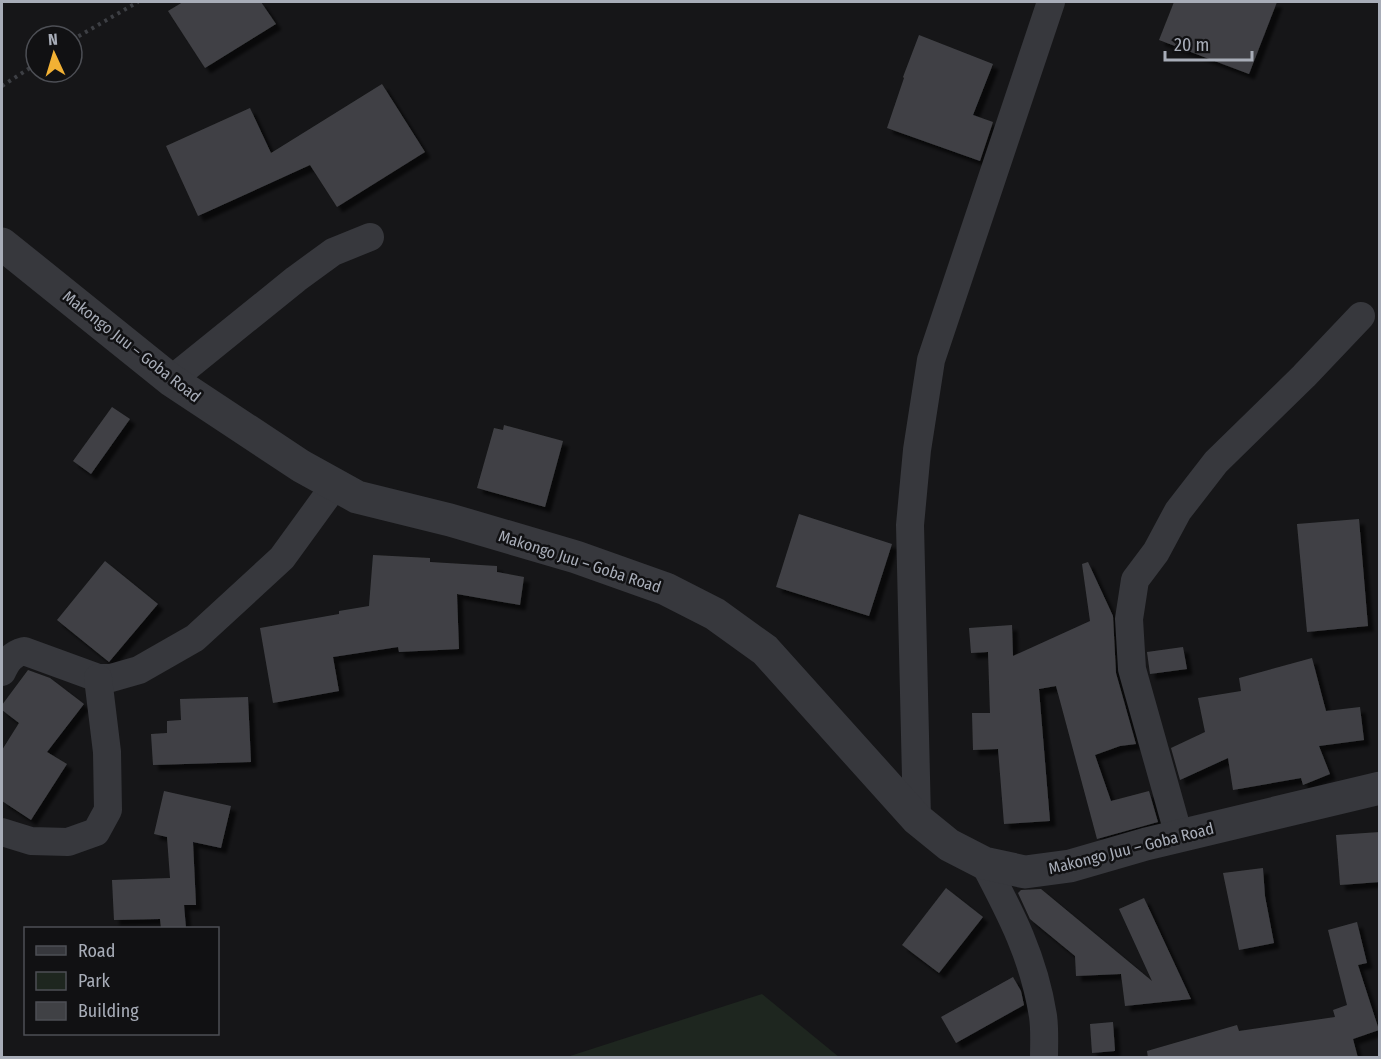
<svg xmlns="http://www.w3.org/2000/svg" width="1381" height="1059" font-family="'Fira Sans Condensed',sans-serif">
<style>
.green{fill:#1e261f}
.building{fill:#404145;filter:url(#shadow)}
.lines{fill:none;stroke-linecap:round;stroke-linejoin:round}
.path{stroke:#3d3f44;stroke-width:4;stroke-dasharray:3 4.5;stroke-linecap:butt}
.minor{stroke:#37383d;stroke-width:28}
.tertiary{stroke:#37383d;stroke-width:33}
.labels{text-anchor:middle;stroke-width:5;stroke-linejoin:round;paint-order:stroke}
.street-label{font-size:16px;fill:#a8adb8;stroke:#111113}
</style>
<defs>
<filter id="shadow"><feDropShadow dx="5.5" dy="5.5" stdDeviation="1.5" flood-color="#0009"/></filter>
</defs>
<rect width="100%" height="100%" fill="#161618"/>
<path class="green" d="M 762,994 L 839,1057 L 567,1057 Z"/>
<g class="building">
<path d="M 183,2 L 261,2 L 276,24 L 205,68 L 168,11 Z"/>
<path d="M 1174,2 L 1277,2 L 1249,74 L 1159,40 Z"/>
<path d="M 919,35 L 993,64 L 973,115 L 993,122 L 980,161 L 887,128 L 904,78 L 903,77 Z"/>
<path d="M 382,84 L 425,152 L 337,207 L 310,165 L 198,216 L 166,146 L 250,108 L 271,153 Z"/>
<path d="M 112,407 L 130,419 L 91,474 L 73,461 Z"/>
<path d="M 504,425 L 563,441 L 545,507 L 477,488 L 494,428 L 503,430 Z"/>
<path d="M 799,514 L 892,544 L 869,616 L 776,587 Z"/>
<path d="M 1359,519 L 1368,626 L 1307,632 L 1297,524 Z"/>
<path d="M 373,555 L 430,558 L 430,562 L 497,566 L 497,572 L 524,577 L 520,605 L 457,594 L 459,649 L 399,652 L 398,647 L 333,657 L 339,691 L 273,703 L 260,628 L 339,614 L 339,611 L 369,606 Z"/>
<path d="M 105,561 L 158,604 L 109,662 L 57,620 Z"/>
<path d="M 1088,562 L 1113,616 L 1116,673 L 1136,744 L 1120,746 L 1095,755 L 1111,801 L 1149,791 L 1158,822 L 1097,839 L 1056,686 L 1039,689 L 1050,821 L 1004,824 L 998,749 L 973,750 L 972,713 L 990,713 L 988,652 L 971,653 L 969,628 L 1012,625 L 1013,656 L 1090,621 L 1082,564 Z"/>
<path d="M 1183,647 L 1187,669 L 1150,674 L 1147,652 Z"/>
<path d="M 1312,658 L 1326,711 L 1360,707 L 1364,740 L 1319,746 L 1330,774 L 1303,785 L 1301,778 L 1233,790 L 1228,758 L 1180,780 L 1171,748 L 1205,732 L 1198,698 L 1241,691 L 1239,678 Z"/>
<path d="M 28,670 L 50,678 L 84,704 L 47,752 L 67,764 L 31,820 L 2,801 L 2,750 L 19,723 L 2,710 L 2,705 Z"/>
<path d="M 248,697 L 251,762 L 153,765 L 151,734 L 167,733 L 167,721 L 181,720 L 180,699 Z"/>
<path d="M 164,791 L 231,806 L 221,848 L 193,842 L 196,905 L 184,905 L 186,928 L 161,928 L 160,919 L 114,920 L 112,880 L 170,878 L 167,837 L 154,834 Z"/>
<path d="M 1380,832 L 1380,882 L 1340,885 L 1336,835 Z"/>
<path d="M 1263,868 L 1265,896 L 1274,943 L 1239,950 L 1223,873 Z"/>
<path d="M 946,888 L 983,917 L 939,973 L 902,945 Z"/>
<path d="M 1041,889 L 1152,981 L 1119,909 L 1144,898 L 1191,999 L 1125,1006 L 1121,974 L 1076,976 L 1075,956 L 1030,919 L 1018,893 L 1021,890 Z"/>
<path d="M 1357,922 L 1367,963 L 1358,965 L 1379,1030 L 1353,1039 L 1358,1058 L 1148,1058 L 1147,1051 L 1237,1025 L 1239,1031 L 1335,1017 L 1333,1010 L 1347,1005 L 1328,930 Z"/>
<path d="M 1013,977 L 1021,991 L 1024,1005 L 956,1043 L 941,1017 Z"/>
<path d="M 1113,1022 L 1115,1051 L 1092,1053 L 1090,1024 Z"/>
</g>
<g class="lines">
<g class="path">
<path d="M 72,40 L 138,2"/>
<path d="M 2,86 L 36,64"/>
</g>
<g class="minor">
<path d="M 171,380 L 296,279 L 333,252 L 370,237"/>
<path d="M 2,672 C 7,661 12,654 24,651 L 98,678 L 111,678 L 139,670 L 195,638 L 282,558 L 335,485"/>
<path d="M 917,819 L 910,525 L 917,450 L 931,360 L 1051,2"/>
<path d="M 2,832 L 31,841 L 68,842 L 96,832 L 108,810 L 107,752 L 98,678"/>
<path d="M 1179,836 L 1132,669 L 1129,619 L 1135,580 L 1156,552 L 1178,511 L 1216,462 L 1304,376 L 1361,316"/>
<path d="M 984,863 C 1011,914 1034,958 1043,1016 C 1045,1030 1044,1044 1044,1058"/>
</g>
<path class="tertiary" d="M 2,244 L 171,380 L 301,466 L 357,497 L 450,520 L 576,557 L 666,589 L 715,614 L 765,650 L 917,819 L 949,845 L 984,863 L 1025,872 L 1070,866 L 1146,844 L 1380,788"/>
</g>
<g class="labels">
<g class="street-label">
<text transform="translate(132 346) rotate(38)" y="6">Makongo Juu – Goba Road</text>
<text transform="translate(580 561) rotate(18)" y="6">Makongo Juu – Goba Road</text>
<text transform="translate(1131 848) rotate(-14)" y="6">Makongo Juu – Goba Road</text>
</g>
</g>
<rect width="1381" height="1059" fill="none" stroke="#a8adb8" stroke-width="6"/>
<rect x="24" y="927" width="195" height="108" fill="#111113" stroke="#4d4f55" stroke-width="1.5"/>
<rect x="36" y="946" width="30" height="9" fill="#37383d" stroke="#4d4f55" stroke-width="1.5"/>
<text x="78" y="957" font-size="18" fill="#a8adb8">Road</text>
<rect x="36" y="972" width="30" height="18" fill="#1e261f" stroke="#4d4f55" stroke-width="1.5"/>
<text x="78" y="987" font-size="18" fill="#a8adb8">Park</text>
<rect x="36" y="1002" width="30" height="18" fill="#404145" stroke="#4d4f55" stroke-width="1.5"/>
<text x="78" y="1017" font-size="18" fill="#a8adb8">Building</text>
<g transform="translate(54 54) rotate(356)"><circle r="28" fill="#111113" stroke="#4d4f55" stroke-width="1.5"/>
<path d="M0-4.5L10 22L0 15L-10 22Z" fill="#f2b134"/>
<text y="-9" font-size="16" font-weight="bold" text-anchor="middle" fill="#a8adb8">N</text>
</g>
<path d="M1165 51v9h87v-9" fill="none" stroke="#a8adb8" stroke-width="3"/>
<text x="1174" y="51" font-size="18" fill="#a8adb8" stroke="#111113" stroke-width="4.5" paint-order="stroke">20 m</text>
</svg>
